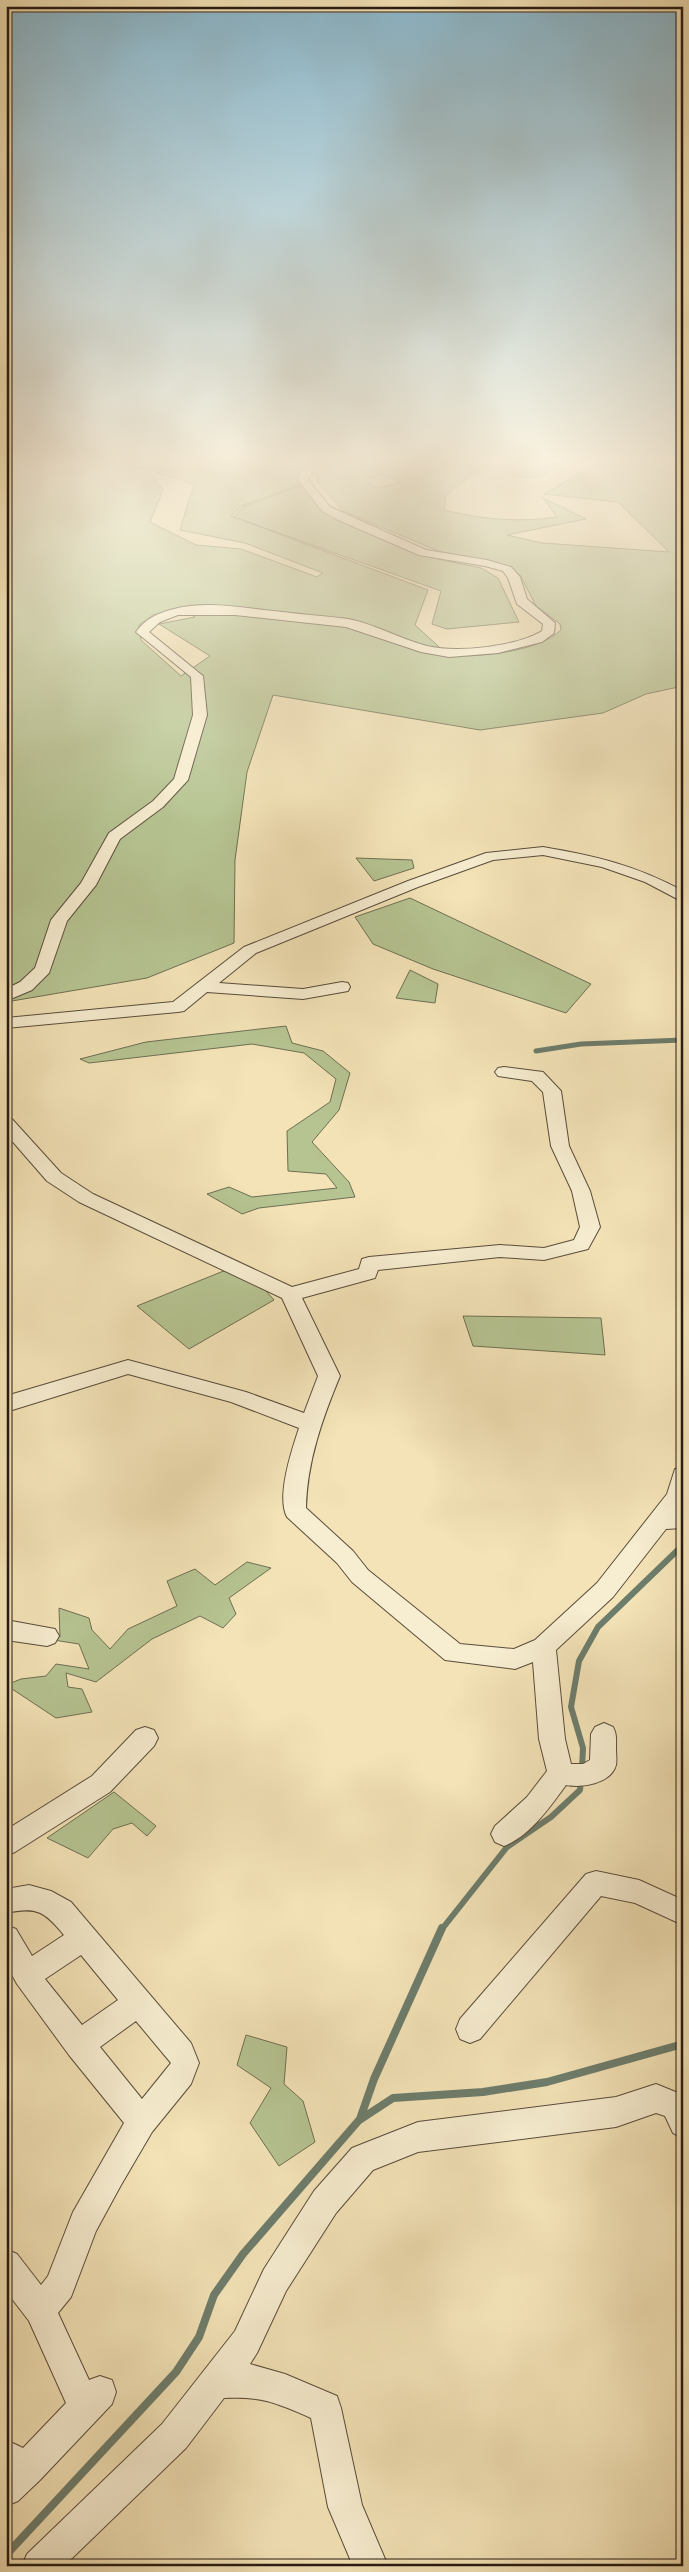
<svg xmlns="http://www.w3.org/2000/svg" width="689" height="2572" font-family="'IM FELL DW Pica',serif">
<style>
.green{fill:#b6c492;stroke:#6e6f52;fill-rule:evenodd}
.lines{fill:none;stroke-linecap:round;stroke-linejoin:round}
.stream-far2{stroke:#6d7d6c;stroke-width:5}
.stream-far1{stroke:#6d7d6c;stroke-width:6}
.stream{stroke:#6d7d6c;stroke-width:8}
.minor-casing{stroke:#594c3b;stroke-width:2}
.minor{fill:#f7edd0;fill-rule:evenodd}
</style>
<rect width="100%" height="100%" fill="#f3e3b7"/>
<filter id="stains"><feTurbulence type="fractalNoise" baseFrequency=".004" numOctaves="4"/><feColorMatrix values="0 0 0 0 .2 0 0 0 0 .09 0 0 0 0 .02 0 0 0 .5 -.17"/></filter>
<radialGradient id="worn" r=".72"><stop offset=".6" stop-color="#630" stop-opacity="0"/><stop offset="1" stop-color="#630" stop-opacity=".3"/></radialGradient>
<g class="green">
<path d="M 6,463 L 121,463 L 149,471 L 163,490 L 150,522 L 196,545 L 241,549 L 317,577 L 323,573 L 245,543 L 180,530 L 194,484 L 127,463 L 312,463 L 298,479 L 300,485 L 241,506 L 231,516 L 428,590 L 415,625 L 449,656 C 480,657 538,652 561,630 L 560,624 L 536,606 L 520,575 L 506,566 L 438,551 L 343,511 L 317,481 L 317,474 C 337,457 365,463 389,463 L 390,466 L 416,478 L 447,465 L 445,463 L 519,463 L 521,465 L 561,463 C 536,488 513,474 483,467 L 446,495 L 444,510 C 482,519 518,523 557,517 L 543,498 L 586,519 L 507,535 L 542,543 L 669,552 L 618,502 L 544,494 L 598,463 L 671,463 L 683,467 L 683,686 L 646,694 L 603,713 L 480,730 L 273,695 L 247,772 L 235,860 L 234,943 L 147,978 L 6,1002 L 6,790 L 9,789 L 6,786 ZM 386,474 L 400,483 L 378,488 L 364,479 ZM 180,608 L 195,617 L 159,624 L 210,656 L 181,676 L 141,640 L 139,625 L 153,615 Z"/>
<path d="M 303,485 L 344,522 L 423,556 L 481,568 L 498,578 L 519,622 L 447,629 L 432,624 L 441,591 L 234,517 L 243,507 Z"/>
<path d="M 356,858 L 412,860 L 414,868 L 374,881 Z"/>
<path d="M 410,898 L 591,984 L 566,1013 L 433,969 L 373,944 L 355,917 Z"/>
<path d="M 410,970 L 438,984 L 435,1003 L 396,998 Z"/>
<path d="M 286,1026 L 292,1043 L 323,1051 L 350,1073 L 339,1110 L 312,1142 L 349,1182 L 355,1197 L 259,1208 L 242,1214 L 207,1194 L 229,1187 L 252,1197 L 337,1188 L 326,1174 L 288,1171 L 287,1131 L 330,1102 L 336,1079 L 304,1053 L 252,1044 L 89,1063 L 80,1059 L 146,1042 Z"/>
<path d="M 226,1270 L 257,1281 L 274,1300 L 189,1349 L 137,1306 Z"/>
<path d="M 463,1316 L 601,1318 L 605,1355 L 473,1346 Z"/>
<path d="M 247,1562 L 271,1568 L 229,1598 L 236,1614 L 223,1628 L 200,1616 L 152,1639 L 96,1682 L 66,1673 L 68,1687 L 82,1689 L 92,1712 L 56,1718 L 6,1685 L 21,1679 L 46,1676 L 56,1664 L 89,1669 L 79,1644 L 47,1639 L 51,1629 L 60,1637 L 59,1608 L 89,1618 L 92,1630 L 110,1649 L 128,1629 L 177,1606 L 167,1581 L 195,1569 L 215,1585 Z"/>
<path d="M 114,1792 L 156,1826 L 147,1836 L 132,1823 L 113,1829 L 88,1858 L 47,1838 Z"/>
<path d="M 246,2035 L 287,2047 L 284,2084 L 303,2101 L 315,2142 L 279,2166 L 250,2123 L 271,2088 L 237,2065 Z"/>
</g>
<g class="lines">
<path class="stream-far2" d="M 536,1051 L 581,1044 L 683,1040"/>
<g class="stream-far1">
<path d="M 582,1769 L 583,1748 L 571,1707 L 579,1661 L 598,1627 L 683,1545"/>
<path d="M 442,1929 L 507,1847 L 551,1817 L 580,1790 L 581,1780"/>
</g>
<g class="stream">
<path d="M 361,2119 L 393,2098 L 483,2092 L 547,2082 L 683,2044"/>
<path d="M 6,2555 L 176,2372 L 199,2337 L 214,2295 L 243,2254 L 360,2119 L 374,2079 L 442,1928"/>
</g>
<defs>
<g id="minor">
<path d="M 315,463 L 327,463 L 310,475 L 308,480 L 330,507 L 426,550 L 487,560 L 511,567 L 520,577 L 527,599 L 555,623 L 554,633 L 542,642 L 498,653 L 449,657 L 421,652 L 346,627 L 235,615 L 178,615 L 160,622 L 149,632 L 203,676 L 207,715 L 188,780 L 163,807 L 120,839 L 96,885 L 67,921 L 49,973 L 32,990 L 6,1001 L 6,989 L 20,982 L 35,968 L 51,920 L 81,883 L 109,833 L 153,801 L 174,779 L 193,715 L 191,677 L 136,632 C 145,619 158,613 174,609 C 208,600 249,609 283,612 C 305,615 327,616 348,619 C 375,624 400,639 427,646 C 457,653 515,647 542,631 L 543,624 L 517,604 L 508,578 L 503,571 L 485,566 L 419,555 L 336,519 L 322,511 L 298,480 L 301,471 Z"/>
<path d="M 543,847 C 596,856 635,865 683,891 L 683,902 L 645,882 L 602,867 L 543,855 L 493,860 L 418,887 L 256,953 L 219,983 L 303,989 L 342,982 L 348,983 L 350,987 L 348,991 L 303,999 L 207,992 L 184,1011 L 178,1012 L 6,1028 L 6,1018 L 173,1002 L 244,947 L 408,881 L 486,853 Z"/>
<path d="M 504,1067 L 543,1072 L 561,1091 L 569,1146 L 590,1191 L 600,1227 L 588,1249 L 544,1260 L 500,1257 L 378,1270 L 375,1278 L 302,1298 L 340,1376 C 322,1419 307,1462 306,1508 L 353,1551 L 368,1570 L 460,1644 L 514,1649 L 535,1640 L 597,1583 L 667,1494 L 675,1469 L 683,1467 L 683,1507 L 680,1511 L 683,1510 L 683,1528 L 666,1529 L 613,1597 L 556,1650 L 565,1739 L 571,1764 L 583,1764 L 590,1760 L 591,1734 L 595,1727 L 604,1723 L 613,1727 C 617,1734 616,1740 616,1749 C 616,1754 617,1760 616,1765 C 611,1784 581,1788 566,1785 C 550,1807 530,1836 504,1846 L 495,1842 L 491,1834 L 495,1826 L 527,1797 L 547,1771 L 539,1739 L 533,1662 L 515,1669 L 445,1660 L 352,1582 L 337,1563 L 287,1517 C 276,1497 292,1449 299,1428 L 231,1402 L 128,1374 L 6,1412 L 6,1396 L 128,1360 L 246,1392 L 304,1413 L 318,1376 L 282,1298 L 79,1202 L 47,1181 L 6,1134 L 6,1118 L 12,1119 L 61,1173 L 93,1194 L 292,1287 L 359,1269 L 362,1259 L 369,1257 L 500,1245 L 544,1248 L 574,1240 L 580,1227 L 572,1191 L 551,1146 L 543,1092 L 532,1081 L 498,1076 L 495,1072 L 498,1068 Z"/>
<path d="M 6,1620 L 55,1629 L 59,1636 L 55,1643 L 47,1646 L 6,1640 Z"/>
<path d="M 145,1727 L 154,1730 L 158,1738 L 154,1746 L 110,1792 L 15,1852 L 6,1856 L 6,1830 L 92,1776 L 136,1730 Z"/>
<path d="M 596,1871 L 639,1880 L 683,1900 L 683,1925 L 635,1903 L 601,1896 L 480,2039 L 470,2043 L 460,2039 L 456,2029 L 460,2019 L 586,1874 Z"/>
<path d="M 29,1885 L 51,1891 L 71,1902 L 191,2043 L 199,2063 L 191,2084 L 152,2132 L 121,2185 L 96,2231 L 71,2297 L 58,2313 L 89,2380 L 100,2376 L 112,2380 L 116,2392 L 112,2404 L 40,2480 L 18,2501 L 6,2506 L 6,2440 L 23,2448 L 66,2403 L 29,2321 L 6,2291 L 6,2249 L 17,2254 L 41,2285 L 48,2276 L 73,2212 L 124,2123 L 69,2055 L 17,1984 L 6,1964 L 6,1925 L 16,1929 L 32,1956 L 64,1935 C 45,1912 37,1906 6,1913 L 6,1889 ZM 81,1955 L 118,2000 L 82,2025 L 45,1979 ZM 136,2021 L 171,2063 L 142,2099 L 100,2047 Z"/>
<path d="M 656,2084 L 683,2095 L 683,2138 L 673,2133 L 665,2116 L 656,2113 L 616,2127 L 418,2152 L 373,2170 L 336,2213 L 286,2291 L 257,2353 L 250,2364 L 285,2374 L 337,2396 L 341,2408 L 362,2505 L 388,2566 L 353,2566 L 328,2507 L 311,2418 C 277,2403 261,2396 224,2398 L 186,2448 L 64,2566 L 22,2566 L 27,2554 L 162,2424 L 235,2331 L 264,2269 L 314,2191 L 352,2148 L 418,2122 L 616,2097 Z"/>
</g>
</defs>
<use href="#minor" class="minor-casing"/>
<use href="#minor" class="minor"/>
</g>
<linearGradient id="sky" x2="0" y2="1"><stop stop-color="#8ab8ce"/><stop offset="0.56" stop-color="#faf2df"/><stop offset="1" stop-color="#faf2df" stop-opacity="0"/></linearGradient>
<rect width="689" height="823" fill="url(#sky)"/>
<rect width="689" height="2572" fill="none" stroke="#f3e3b7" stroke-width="25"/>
<rect x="8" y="8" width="674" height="2557" fill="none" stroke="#261a12" stroke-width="2.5"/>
<rect x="12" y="12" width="664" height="2547" fill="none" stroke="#261a12"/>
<rect width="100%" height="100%" filter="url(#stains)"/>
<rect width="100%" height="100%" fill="url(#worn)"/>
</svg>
